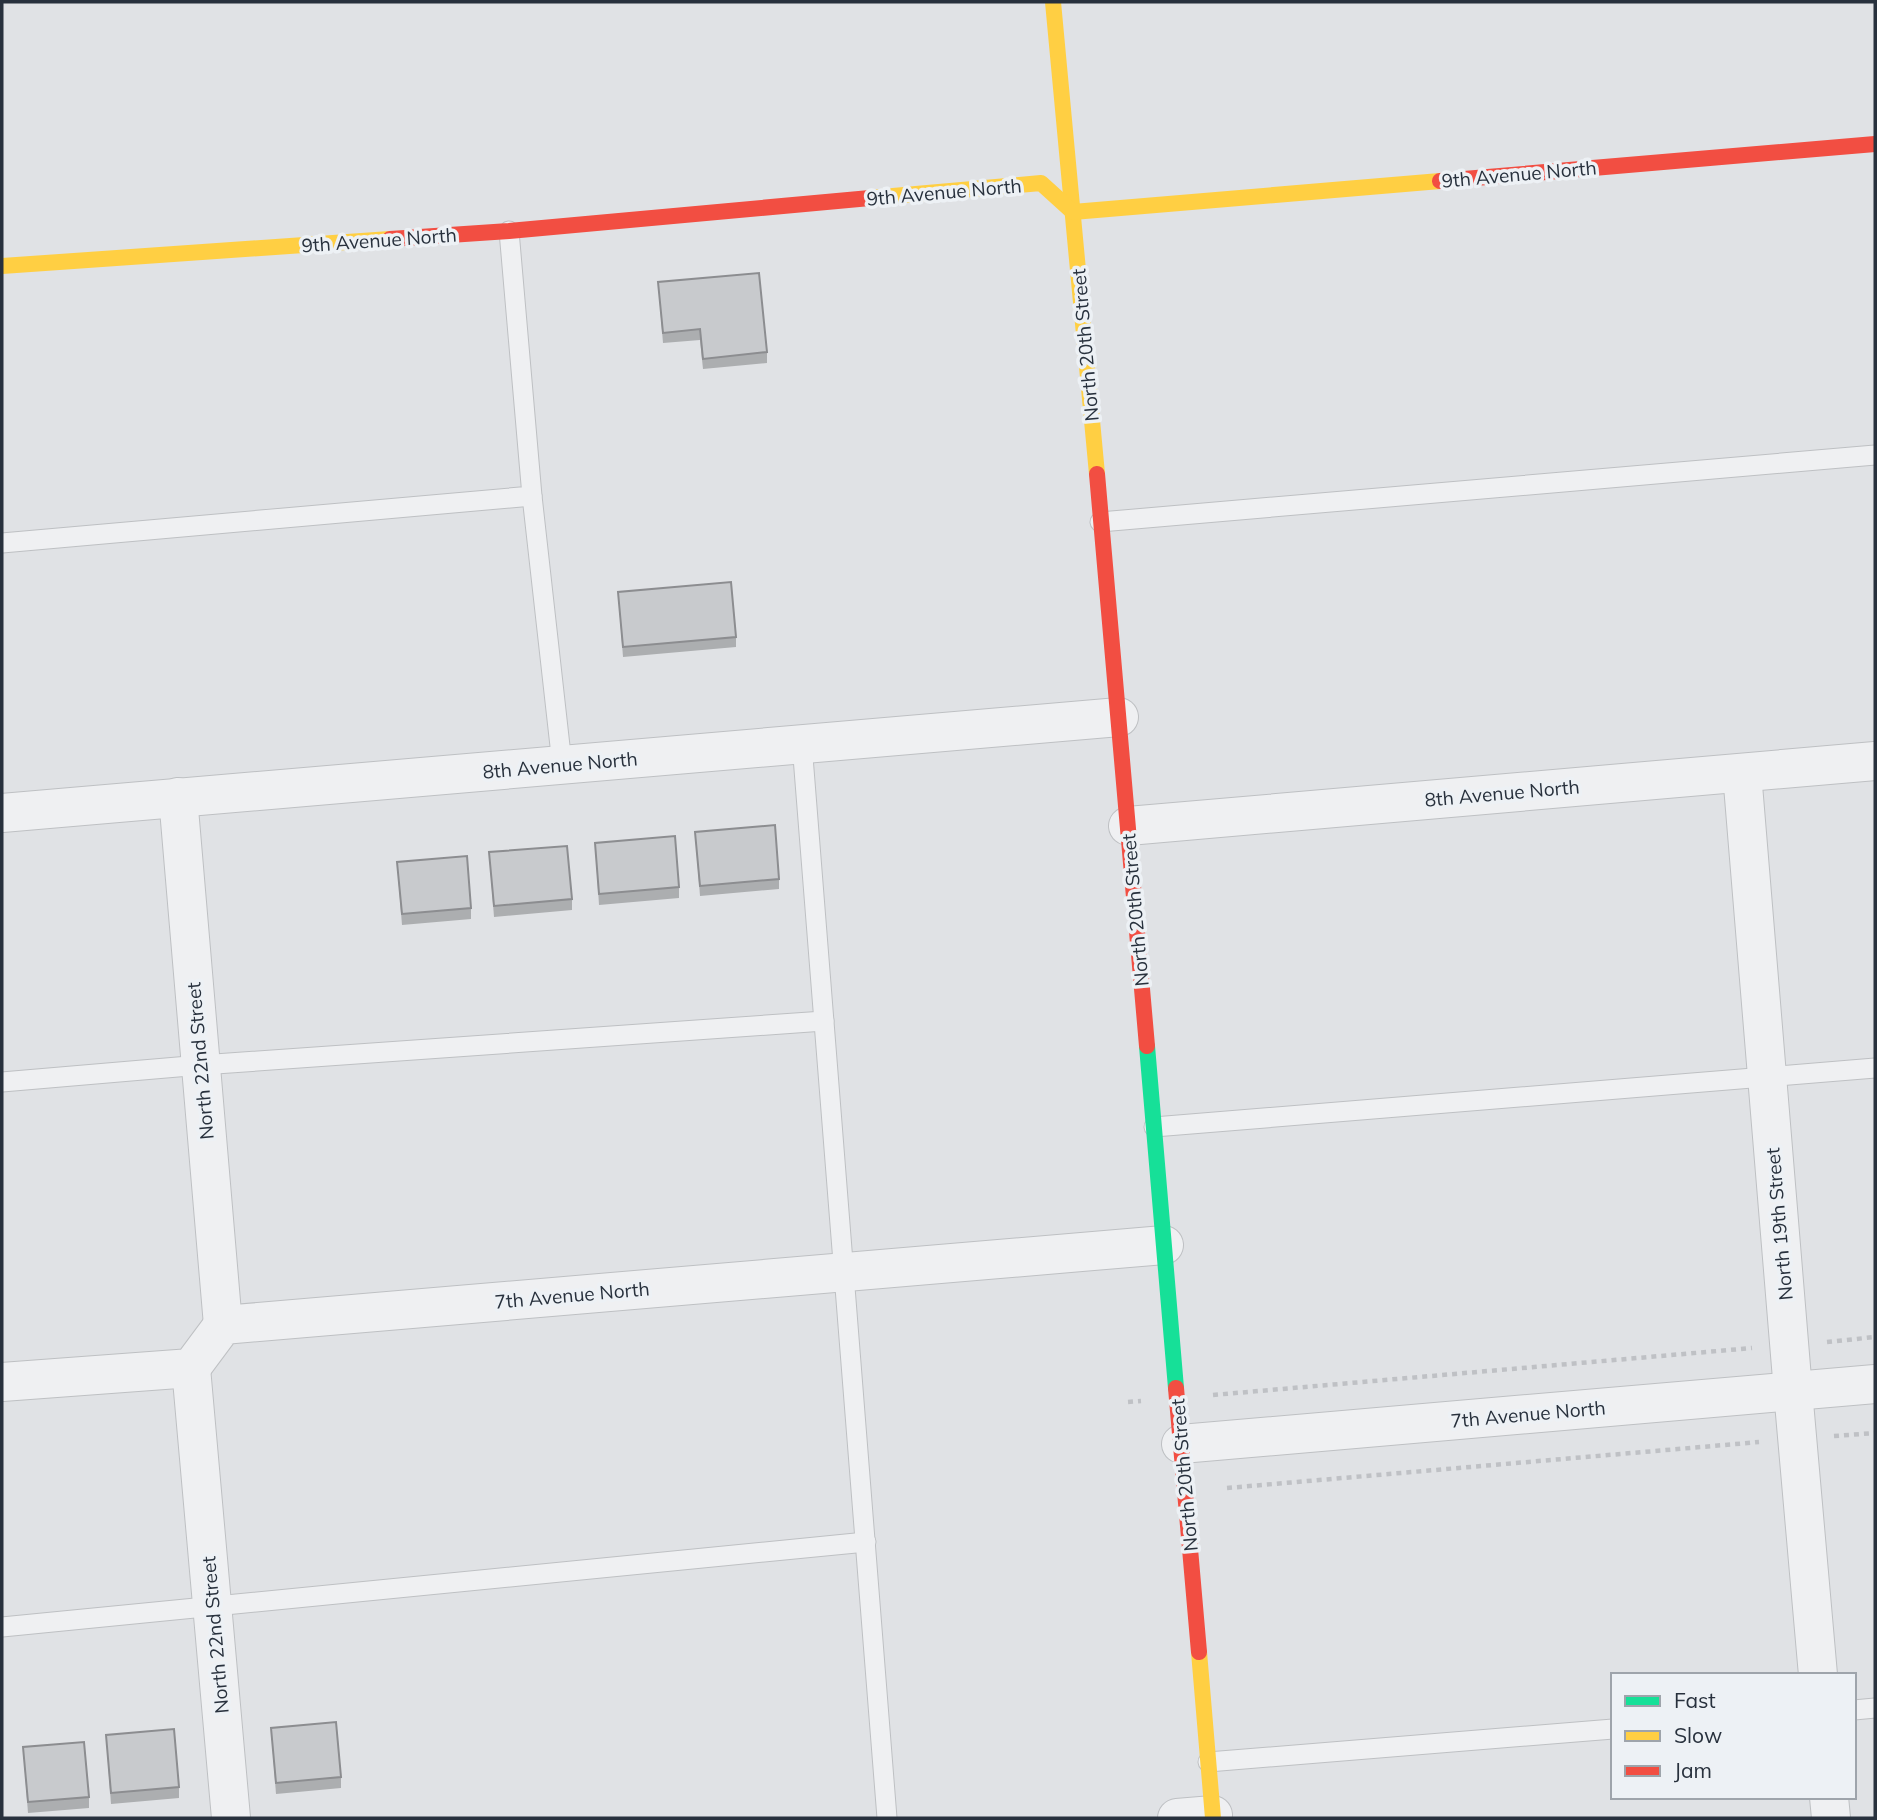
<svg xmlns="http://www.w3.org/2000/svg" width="1877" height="1820" font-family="Mulish,sans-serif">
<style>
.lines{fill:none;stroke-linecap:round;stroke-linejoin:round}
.lane-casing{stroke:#bec0c3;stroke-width:21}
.street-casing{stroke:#bec0c3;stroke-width:40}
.path{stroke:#bfc1c5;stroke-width:4.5;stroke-dasharray:5 5;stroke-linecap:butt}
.lane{stroke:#eff0f2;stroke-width:19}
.street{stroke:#eff0f2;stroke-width:38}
.fast{stroke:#16e098;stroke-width:16}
.slow{stroke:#ffcf43;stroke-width:16}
.jam{stroke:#f24e42;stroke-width:16}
.wall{fill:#acaeb0}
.building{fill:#c8cacd;stroke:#8c8d90;stroke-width:2}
.labels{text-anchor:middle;stroke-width:7;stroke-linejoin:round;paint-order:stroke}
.street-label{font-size:19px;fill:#28313d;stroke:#edf1f5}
</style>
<rect width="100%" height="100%" fill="#e0e2e5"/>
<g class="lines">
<defs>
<g id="lane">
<path d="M 532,496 L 562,764"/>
<path d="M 1100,522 L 1875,455"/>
<path d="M 2,543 L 532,496 L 509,231"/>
<path d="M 802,744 L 887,1818"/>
<path d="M 2,1082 L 201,1065 L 824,1021"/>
<path d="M 1154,1127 L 1875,1068"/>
<path d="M 2,1627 L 866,1542"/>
<path d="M 1854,1710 L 1875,1708"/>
<path d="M 1208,1762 L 1613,1729"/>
</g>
<g id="street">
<path d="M 1742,773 L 1793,1391 L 1818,1675"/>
<path d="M 178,797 L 223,1325"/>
<path d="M 2,813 L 1119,717"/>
<path d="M 1128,826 L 1875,761"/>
<path d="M 191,1368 L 231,1818"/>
<path d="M 2,1382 L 191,1368 L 223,1325 L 1164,1245"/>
<path d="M 1181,1444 L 1875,1384"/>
<path d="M 1829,1797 L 1831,1818"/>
<path d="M 1177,1818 L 1213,1815"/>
</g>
</defs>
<use href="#lane" class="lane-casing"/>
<use href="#street" class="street-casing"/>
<g class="path">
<path d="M 1827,1342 L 1875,1337"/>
<path d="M 1213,1395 L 1752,1348"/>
<path d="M 1128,1402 L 1141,1401"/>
<path d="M 1834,1436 L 1875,1433"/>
<path d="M 1227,1488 L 1759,1442"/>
</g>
<use href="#lane" class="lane"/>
<use href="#street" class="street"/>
<path class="fast" d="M 1147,1046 L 1176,1388"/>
<g class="slow">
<path d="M 1053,2 L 1097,474"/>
<path d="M 870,198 L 1041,183 L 1073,212 L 1440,181"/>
<path d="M 2,266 L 390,239"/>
<path d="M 1199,1652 L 1213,1818"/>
</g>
<g class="jam">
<path d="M 1440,181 L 1875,144"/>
<path d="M 390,239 L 509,231 L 870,198"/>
<path d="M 1097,474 L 1147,1046"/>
<path d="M 1176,1388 L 1199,1652"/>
</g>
</g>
<g class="wall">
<path d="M 658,282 L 767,352 L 767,363 L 703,369 L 700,340 L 663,343 Z"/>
<path d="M 618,592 L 736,637 L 736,647 L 623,657 Z"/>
<path d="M 695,832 L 779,879 L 779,889 L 700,896 Z"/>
<path d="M 595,843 L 679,887 L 679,898 L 599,905 Z"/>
<path d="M 489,852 L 572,899 L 572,910 L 494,917 Z"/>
<path d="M 397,862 L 471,908 L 471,919 L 402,925 Z"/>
<path d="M 271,1728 L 341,1777 L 341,1788 L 276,1794 Z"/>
<path d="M 106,1735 L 179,1787 L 179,1798 L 111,1804 Z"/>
<path d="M 23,1747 L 89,1797 L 89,1808 L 28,1813 Z"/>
</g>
<g class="building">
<path d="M 759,273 L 767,352 L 703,359 L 700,329 L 663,333 L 658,282 Z"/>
<path d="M 731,582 L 736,637 L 623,647 L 618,592 Z"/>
<path d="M 775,825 L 779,879 L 700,886 L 695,832 Z"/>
<path d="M 675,836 L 679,887 L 599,894 L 595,843 Z"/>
<path d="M 567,846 L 572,899 L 494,906 L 489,852 Z"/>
<path d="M 467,856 L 471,908 L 402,914 L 397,862 Z"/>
<path d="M 336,1722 L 341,1777 L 276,1783 L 271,1728 Z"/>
<path d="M 174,1729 L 179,1787 L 111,1793 L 106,1735 Z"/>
<path d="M 84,1742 L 89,1797 L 28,1802 L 23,1747 Z"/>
</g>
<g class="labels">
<g class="street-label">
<text transform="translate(1519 174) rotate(-5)" y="7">9th Avenue North</text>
<text transform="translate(944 192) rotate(-5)" y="7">9th Avenue North</text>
<text transform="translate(379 240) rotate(-4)" y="7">9th Avenue North</text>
<text transform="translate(1085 345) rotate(-95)" y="7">North 20th Street</text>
<text transform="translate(560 765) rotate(-5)" y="7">8th Avenue North</text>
<text transform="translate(1502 793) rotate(-5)" y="7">8th Avenue North</text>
<text transform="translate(1135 910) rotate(-95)" y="7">North 20th Street</text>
<text transform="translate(200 1061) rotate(-95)" y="7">North 22nd Street</text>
<text transform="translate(1779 1224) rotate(-95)" y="7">North 19th Street</text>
<text transform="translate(572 1295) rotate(-5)" y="7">7th Avenue North</text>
<text transform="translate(1528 1414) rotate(-5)" y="7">7th Avenue North</text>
<text transform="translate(1184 1475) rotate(-95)" y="7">North 20th Street</text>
<text transform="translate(215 1635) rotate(-95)" y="7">North 22nd Street</text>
</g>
</g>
<rect width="1877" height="1820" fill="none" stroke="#28313d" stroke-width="7"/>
<rect x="1611" y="1673" width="245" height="126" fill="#edf1f5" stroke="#9ea4ab" stroke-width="2"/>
<rect x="1625" y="1696" width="35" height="10" fill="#16e098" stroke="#9ea4ab" stroke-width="2"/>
<text x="1674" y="1708" font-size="21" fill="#28313d">Fast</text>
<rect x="1625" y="1731" width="35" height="10" fill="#ffcf43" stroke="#9ea4ab" stroke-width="2"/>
<text x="1674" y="1743" font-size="21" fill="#28313d">Slow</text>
<rect x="1625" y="1766" width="35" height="10" fill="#f24e42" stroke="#9ea4ab" stroke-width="2"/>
<text x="1674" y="1778" font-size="21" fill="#28313d">Jam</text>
</svg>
